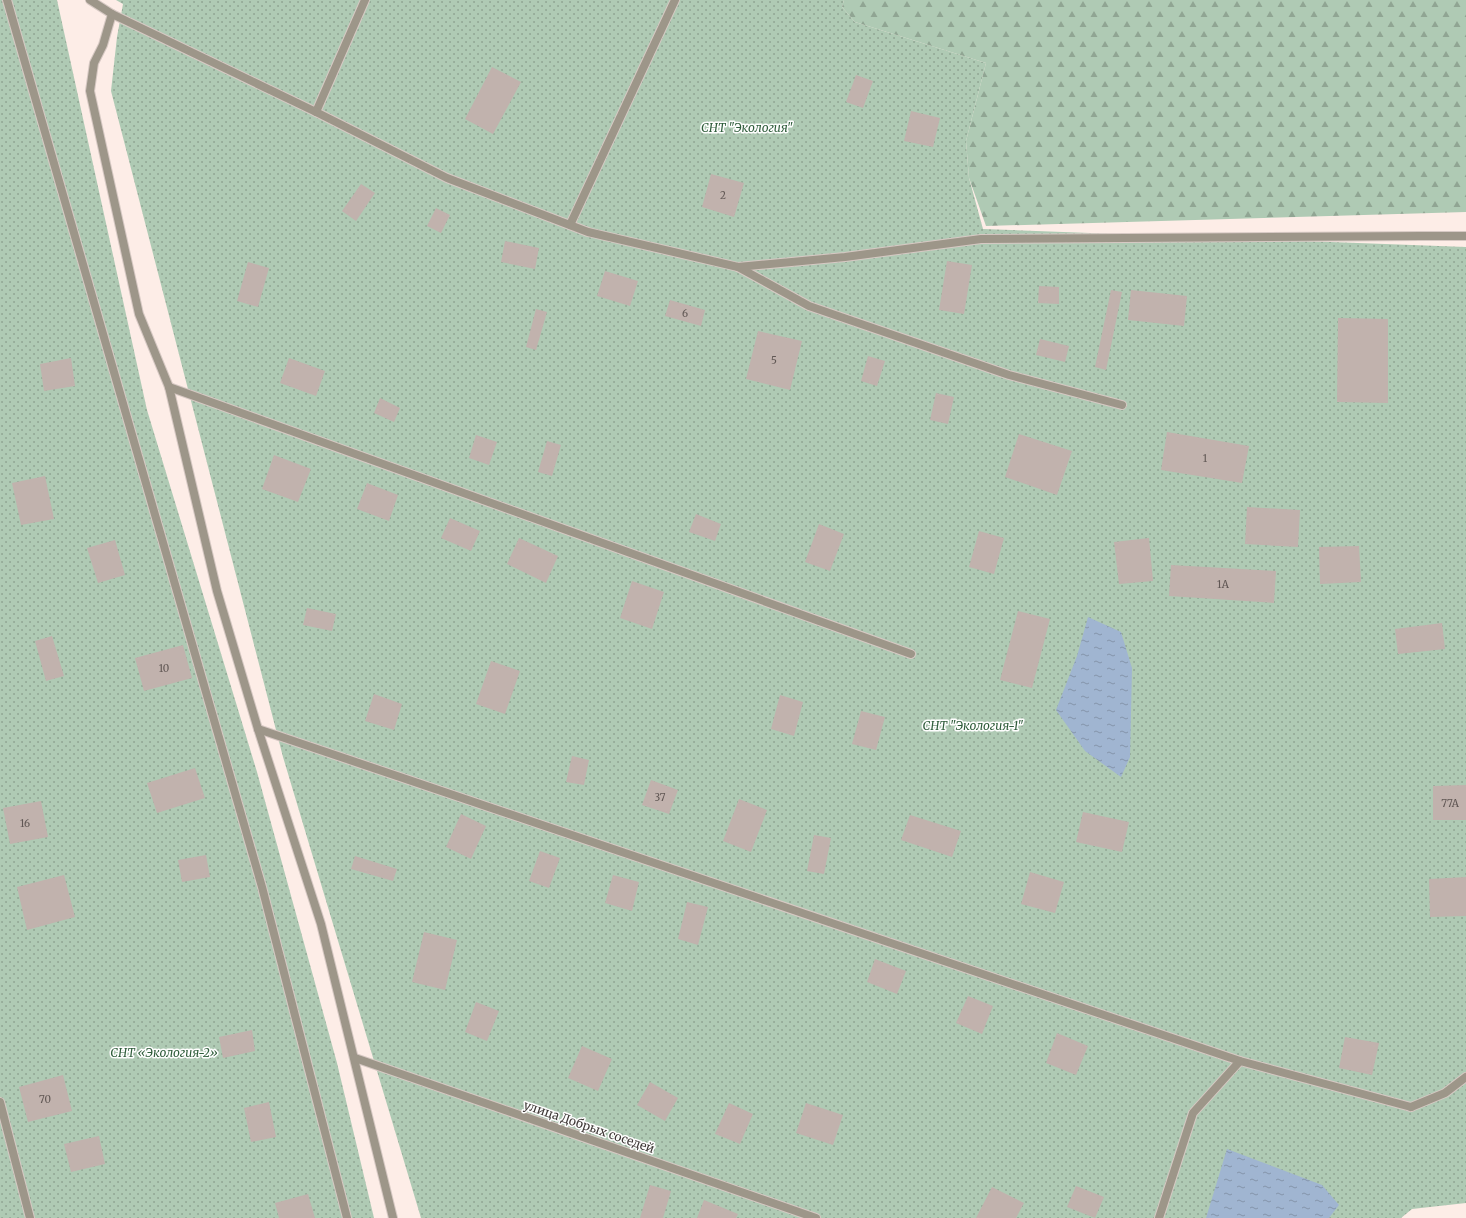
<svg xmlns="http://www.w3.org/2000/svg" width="1466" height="1218" font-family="Merriweather,serif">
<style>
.grass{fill:url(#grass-dots)}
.forest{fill:url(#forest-firs)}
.water{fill:url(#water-ripples)}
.building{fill:#c1b2ad}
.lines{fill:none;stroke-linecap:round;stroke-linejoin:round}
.service-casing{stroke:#d7c9c4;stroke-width:10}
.minor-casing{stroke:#d7c9c4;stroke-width:10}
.service{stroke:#9d9689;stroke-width:8}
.minor{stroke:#9d9689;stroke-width:8}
.labels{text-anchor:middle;stroke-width:3;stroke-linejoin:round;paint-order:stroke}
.number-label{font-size:10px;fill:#605754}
.park-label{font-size:12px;font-style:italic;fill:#2f5d3b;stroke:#fefefe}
.street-label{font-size:12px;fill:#3f3937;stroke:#fefefe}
</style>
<defs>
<pattern id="grass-dots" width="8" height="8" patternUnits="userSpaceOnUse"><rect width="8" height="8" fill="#afcab4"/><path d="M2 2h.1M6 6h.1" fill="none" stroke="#90a593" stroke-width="1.8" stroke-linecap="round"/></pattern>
<pattern id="forest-firs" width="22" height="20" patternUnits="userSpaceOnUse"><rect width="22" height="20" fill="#afcab4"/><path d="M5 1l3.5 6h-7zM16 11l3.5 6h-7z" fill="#90a593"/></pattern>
<pattern id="water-ripples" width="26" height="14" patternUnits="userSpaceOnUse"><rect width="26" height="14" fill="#a0b5d1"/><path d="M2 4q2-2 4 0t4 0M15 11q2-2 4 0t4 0" fill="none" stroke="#8494aa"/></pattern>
</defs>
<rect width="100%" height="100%" fill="#fdede7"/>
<g class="grass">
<path d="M 0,0 L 57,0 L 147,410 L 257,772 L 337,1063 L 374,1218 L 0,1218 Z"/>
<path d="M 116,0 L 844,0 L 842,7 L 855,22 L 986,63 L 966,141 L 969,178 L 983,229 L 1466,247 L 1466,1203 L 1412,1209 L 1401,1218 L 421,1218 L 283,757 L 111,91 L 117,37 L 123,4 Z"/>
</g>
<path class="forest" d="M 844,0 L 1466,0 L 1466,212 L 986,226 L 969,178 L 966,141 L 986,63 L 855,22 L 842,7 Z"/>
<g class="water">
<path d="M 1088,617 L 1121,632 L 1132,668 L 1130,757 L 1121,777 L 1085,751 L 1056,710 L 1077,656 Z"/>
<path d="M 1227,1149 L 1322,1185 L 1339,1205 L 1329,1218 L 1206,1218 Z"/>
</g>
<g class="building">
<path d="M 492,67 L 521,82 L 493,134 L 465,119 Z"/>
<path d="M 856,75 L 873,81 L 863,108 L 846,102 Z"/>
<path d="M 911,111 L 940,118 L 933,147 L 904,141 Z"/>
<path d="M 711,174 L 744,183 L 734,217 L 702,207 Z"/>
<path d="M 361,184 L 375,193 L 356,221 L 342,211 Z"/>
<path d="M 436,208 L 450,215 L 441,233 L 427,226 Z"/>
<path d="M 505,241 L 539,248 L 535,269 L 501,262 Z"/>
<path d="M 947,261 L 972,265 L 964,314 L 939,310 Z"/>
<path d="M 248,262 L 269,268 L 258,307 L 237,301 Z"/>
<path d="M 605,271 L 638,281 L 630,306 L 597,296 Z"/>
<path d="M 1039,286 L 1059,287 L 1059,304 L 1038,303 Z"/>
<path d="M 1111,290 L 1122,292 L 1106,370 L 1095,367 Z"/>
<path d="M 1131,290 L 1187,296 L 1184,326 L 1128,320 Z"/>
<path d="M 670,300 L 705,310 L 701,326 L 665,316 Z"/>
<path d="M 536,309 L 547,312 L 536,350 L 526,347 Z"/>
<path d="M 1338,318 L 1388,319 L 1388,403 L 1337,402 Z"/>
<path d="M 758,331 L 802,341 L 790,390 L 746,379 Z"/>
<path d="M 1040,339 L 1069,346 L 1065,362 L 1036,355 Z"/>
<path d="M 868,356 L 885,361 L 877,386 L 861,381 Z"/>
<path d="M 71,358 L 75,386 L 44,391 L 40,364 Z"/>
<path d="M 289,358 L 325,371 L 316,396 L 280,383 Z"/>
<path d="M 936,393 L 954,397 L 948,424 L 930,420 Z"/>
<path d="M 380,398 L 400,408 L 394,422 L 374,413 Z"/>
<path d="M 1167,432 L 1249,446 L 1242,483 L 1161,470 Z"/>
<path d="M 1019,434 L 1072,451 L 1057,495 L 1005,477 Z"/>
<path d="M 476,435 L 497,442 L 489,465 L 469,458 Z"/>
<path d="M 547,441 L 561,445 L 552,476 L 538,472 Z"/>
<path d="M 274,455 L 311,469 L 298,502 L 262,489 Z"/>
<path d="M 45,476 L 54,519 L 21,525 L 12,483 Z"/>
<path d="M 367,483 L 398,495 L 389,521 L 357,509 Z"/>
<path d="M 1247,507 L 1300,510 L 1298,547 L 1245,544 Z"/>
<path d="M 696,514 L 721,524 L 715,541 L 689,532 Z"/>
<path d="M 450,518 L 480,531 L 471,551 L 441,538 Z"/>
<path d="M 819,524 L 844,534 L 830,571 L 805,562 Z"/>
<path d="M 979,531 L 1004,538 L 994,574 L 969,567 Z"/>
<path d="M 519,538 L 558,556 L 546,583 L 507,564 Z"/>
<path d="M 1149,538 L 1153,581 L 1119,584 L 1114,542 Z"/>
<path d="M 115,540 L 125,575 L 98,583 L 87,548 Z"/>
<path d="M 1359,546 L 1361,582 L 1320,584 L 1319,547 Z"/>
<path d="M 1171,565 L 1276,571 L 1274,603 L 1169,596 Z"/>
<path d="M 632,581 L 664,592 L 652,629 L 620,618 Z"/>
<path d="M 307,608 L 336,614 L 332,631 L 303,625 Z"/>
<path d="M 1018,611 L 1050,619 L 1032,688 L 1000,680 Z"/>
<path d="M 1442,623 L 1445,649 L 1398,654 L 1395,629 Z"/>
<path d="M 52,636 L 64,676 L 46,681 L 35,641 Z"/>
<path d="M 183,645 L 192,678 L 144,691 L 135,658 Z"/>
<path d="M 491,661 L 520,671 L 505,714 L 476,704 Z"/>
<path d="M 374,694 L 402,704 L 394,730 L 365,721 Z"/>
<path d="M 780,695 L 803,702 L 794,736 L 771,729 Z"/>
<path d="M 861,711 L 885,717 L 876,750 L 852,744 Z"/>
<path d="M 572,756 L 589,760 L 584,785 L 566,782 Z"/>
<path d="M 195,768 L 205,798 L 157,813 L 147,783 Z"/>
<path d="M 651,780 L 678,790 L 669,814 L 642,805 Z"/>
<path d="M 1466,785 L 1466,820 L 1433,820 L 1433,786 Z"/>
<path d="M 739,799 L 767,810 L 751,852 L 723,841 Z"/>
<path d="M 41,801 L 48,837 L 10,844 L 3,808 Z"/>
<path d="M 1083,812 L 1129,822 L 1122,852 L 1076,842 Z"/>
<path d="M 461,814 L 486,826 L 471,859 L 446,847 Z"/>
<path d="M 910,815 L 961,831 L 952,857 L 901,840 Z"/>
<path d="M 814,835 L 831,838 L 824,874 L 807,871 Z"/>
<path d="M 540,851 L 560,858 L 549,888 L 529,881 Z"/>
<path d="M 206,855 L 210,877 L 182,882 L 178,860 Z"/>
<path d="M 355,856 L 397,869 L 393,881 L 351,869 Z"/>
<path d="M 1030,872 L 1064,882 L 1055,913 L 1021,904 Z"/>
<path d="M 64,875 L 75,917 L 27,930 L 17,887 Z"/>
<path d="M 613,875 L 639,882 L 632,911 L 605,903 Z"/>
<path d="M 1466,877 L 1466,916 L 1430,917 L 1429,879 Z"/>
<path d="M 687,902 L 708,907 L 698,945 L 678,939 Z"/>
<path d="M 424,932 L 457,940 L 445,990 L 412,982 Z"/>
<path d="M 875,959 L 906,971 L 897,994 L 867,982 Z"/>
<path d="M 968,996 L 993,1006 L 982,1034 L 956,1023 Z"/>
<path d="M 476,1002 L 499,1011 L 487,1041 L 465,1032 Z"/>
<path d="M 252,1030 L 255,1051 L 223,1058 L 219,1037 Z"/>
<path d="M 1057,1033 L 1088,1046 L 1076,1075 L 1046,1063 Z"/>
<path d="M 1345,1037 L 1379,1043 L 1372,1075 L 1339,1068 Z"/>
<path d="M 582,1046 L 612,1059 L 598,1091 L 568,1078 Z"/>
<path d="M 63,1075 L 72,1111 L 28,1122 L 19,1087 Z"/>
<path d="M 650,1082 L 678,1098 L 665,1121 L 637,1105 Z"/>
<path d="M 269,1102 L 276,1137 L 251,1142 L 244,1108 Z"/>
<path d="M 729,1103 L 753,1114 L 740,1144 L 715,1134 Z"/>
<path d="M 806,1103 L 843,1115 L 833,1145 L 796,1133 Z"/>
<path d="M 99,1136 L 105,1164 L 71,1172 L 64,1144 Z"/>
<path d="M 650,1185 L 671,1191 L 663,1218 L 640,1218 Z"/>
<path d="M 1076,1186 L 1104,1197 L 1095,1218 L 1067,1207 Z"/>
<path d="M 992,1187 L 1024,1203 L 1016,1218 L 976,1218 Z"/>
<path d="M 308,1194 L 315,1218 L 279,1218 L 275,1203 Z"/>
<path d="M 704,1200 L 738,1214 L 736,1218 L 697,1218 Z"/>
</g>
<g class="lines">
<defs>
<g id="service">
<path d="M 316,112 L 365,0"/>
<path d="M 570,225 L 675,0"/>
<path d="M 738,267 L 809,306 L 1009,375 L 1122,405"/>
<path d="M 169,387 L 911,654"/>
<path d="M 1411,1107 L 1445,1093 L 1466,1077"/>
</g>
<g id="minor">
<path d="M 7,0 L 262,887 L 347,1218"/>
<path d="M 90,0 L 112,14 L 103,45 L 94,63 L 90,91 L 139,314 L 169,387 L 217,591 L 258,729 L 321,924 L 393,1218"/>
<path d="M 112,14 L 316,112 L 447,178 L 588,232 L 738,267 L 845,257 L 981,239 L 1421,236 L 1466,236"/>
<path d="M 258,729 L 1240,1061 L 1193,1113 L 1159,1218"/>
<path d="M 355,1058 L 816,1218"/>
<path d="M 1240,1061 L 1411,1107"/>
<path d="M 0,1102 L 30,1218"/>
</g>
</defs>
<use href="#service" class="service-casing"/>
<use href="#minor" class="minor-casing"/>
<use href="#service" class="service"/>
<use href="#minor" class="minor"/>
</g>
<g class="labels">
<g class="number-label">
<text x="723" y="199">2</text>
<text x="685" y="317">6</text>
<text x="774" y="364">5</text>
<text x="1205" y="462">1</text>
<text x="1223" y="588">1А</text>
<text x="164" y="672">10</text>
<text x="660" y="801">37</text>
<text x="1450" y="807">77А</text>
<text x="25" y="827">16</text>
<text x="45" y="1103">70</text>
</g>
<g class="park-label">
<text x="747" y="132">СНТ "Экология"</text>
<text x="973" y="730">СНТ "Экология-1"</text>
<text x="164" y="1057">СНТ «Экология-2»</text>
</g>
<g class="street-label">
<text transform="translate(589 1127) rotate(19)" y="4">улица Добрых соседей</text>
</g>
</g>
</svg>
